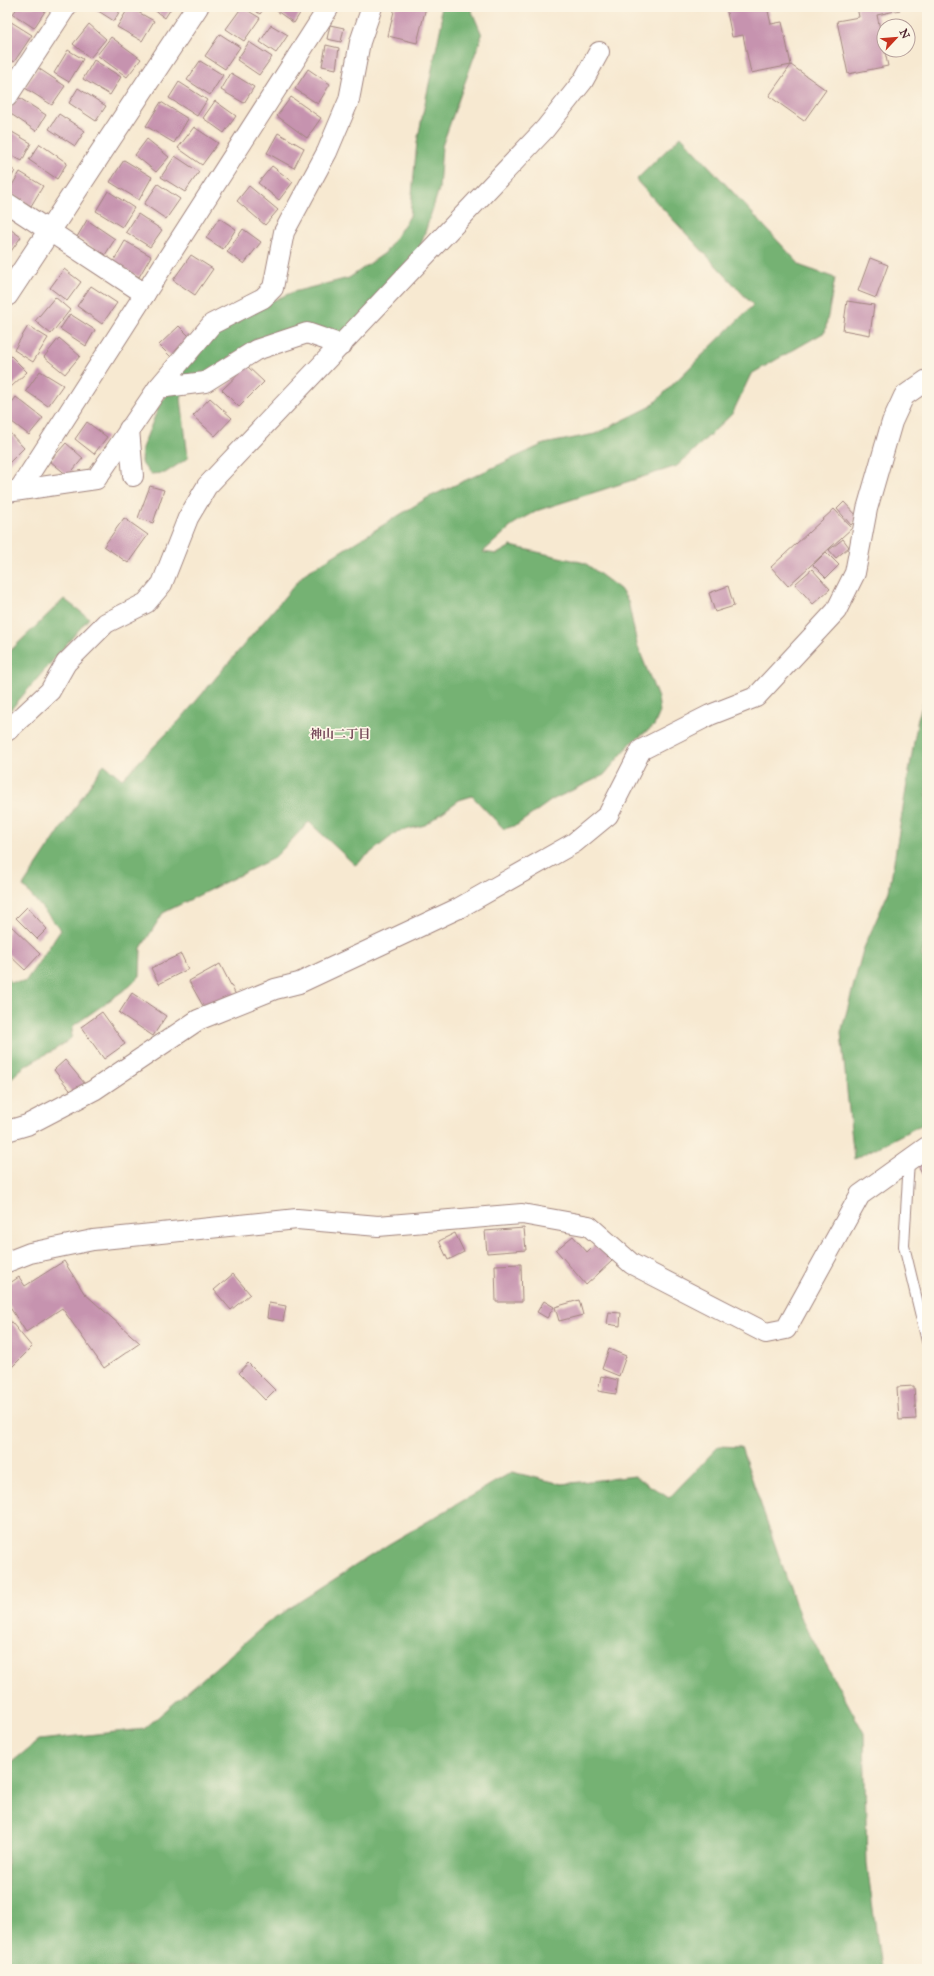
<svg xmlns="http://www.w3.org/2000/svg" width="934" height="1976" font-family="'IM FELL Great Primer','Noto Serif JP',serif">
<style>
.forest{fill:#74b273;stroke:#5f684f}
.building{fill:#c693af}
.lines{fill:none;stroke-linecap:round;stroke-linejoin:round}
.service-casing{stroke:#a0847e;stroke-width:12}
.minor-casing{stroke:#a0847e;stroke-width:22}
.tertiary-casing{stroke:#a0847e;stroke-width:24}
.service{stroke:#fff;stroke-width:10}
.minor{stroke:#fff;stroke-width:20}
.tertiary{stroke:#fff;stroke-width:22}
.labels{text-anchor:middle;stroke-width:3.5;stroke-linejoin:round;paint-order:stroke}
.neighbourhood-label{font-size:12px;font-weight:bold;fill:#754859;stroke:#fcf5e5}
</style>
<rect width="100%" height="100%" fill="#fcf5e5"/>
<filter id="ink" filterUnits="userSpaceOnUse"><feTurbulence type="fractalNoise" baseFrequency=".025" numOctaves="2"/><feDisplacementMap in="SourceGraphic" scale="8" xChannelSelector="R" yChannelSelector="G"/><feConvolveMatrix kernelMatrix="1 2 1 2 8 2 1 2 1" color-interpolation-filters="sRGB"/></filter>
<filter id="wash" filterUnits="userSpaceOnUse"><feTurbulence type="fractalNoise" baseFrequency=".012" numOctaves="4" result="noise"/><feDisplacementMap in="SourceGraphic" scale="16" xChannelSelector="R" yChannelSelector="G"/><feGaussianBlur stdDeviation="0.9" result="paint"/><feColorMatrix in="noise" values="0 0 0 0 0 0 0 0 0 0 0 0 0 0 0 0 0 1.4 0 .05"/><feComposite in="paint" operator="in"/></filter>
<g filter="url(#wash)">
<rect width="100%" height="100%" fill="#f7e9d1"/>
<g class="forest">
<path d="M 440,7 L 468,7 L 471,9 L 482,35 L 442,146 L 439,189 L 417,257 L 343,334 L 313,329 L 256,339 L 188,387 L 181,398 L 188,458 L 165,473 L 150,474 L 141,462 L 142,448 L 159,406 L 183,368 L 228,320 L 293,292 L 349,278 L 385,253 L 410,216 L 417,142 L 442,21 Z"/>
<path d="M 681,136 L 801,266 L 835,278 L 825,332 L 751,374 L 732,414 L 677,466 L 539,510 L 515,523 L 483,552 L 497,554 L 511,546 L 585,563 L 620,589 L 628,601 L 637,644 L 658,698 L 660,712 L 654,726 L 631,743 L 604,775 L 552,800 L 517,825 L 504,829 L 472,796 L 459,800 L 425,825 L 397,832 L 355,865 L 309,822 L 274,858 L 163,913 L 141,948 L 140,976 L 130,986 L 73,1026 L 71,1038 C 51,1056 20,1061 7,1086 L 7,978 L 11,982 L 25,982 L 61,930 L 23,886 L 104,764 L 122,779 L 180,720 L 304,574 L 427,498 L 544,444 L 595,434 L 650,407 L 753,305 L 636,180 Z"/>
<path d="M 64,599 L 89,618 L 7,714 L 7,654 Z"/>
<path d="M 927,692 L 927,931 L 922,956 L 927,962 L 927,1122 L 854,1159 L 841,1033 L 863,950 L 889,891 L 918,718 Z"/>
<path d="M 719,1446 L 741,1447 L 800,1617 L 864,1733 L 867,1864 L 881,1969 L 7,1969 L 7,1766 L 39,1740 L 144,1729 L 271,1620 L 389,1544 L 512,1472 L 562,1484 L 635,1476 L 669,1498 Z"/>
</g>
<g id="blocks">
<g class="building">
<path d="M 18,7 L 46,7 L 47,8 L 34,28 L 13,14 Z"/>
<path d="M 92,7 L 122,7 L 114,21 Z"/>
<path d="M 129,7 L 154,21 L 142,41 L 117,27 Z"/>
<path d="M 150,7 L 172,7 L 165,18 Z"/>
<path d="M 242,7 L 260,18 L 244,41 L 226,29 Z"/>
<path d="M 250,7 L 265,7 L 260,14 Z"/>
<path d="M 276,7 L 304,7 L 294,23 L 274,9 Z"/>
<path d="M 395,7 L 426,7 L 417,43 L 388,36 Z"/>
<path d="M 726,7 L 767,7 L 771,24 L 782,22 L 791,65 L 751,73 L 743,35 L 732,37 Z"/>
<path d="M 857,7 L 899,7 L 900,10 L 877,15 L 888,66 L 848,74 L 837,21 L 859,17 Z"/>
<path d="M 8,20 L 32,35 L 14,62 L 7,58 Z"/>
<path d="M 89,24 L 106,39 L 90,58 L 73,44 Z"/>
<path d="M 271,25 L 288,35 L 276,53 L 260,42 Z"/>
<path d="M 330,25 L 344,28 L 341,42 L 327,39 Z"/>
<path d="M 220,34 L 240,47 L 225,69 L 205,56 Z"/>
<path d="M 111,37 L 141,59 L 127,77 L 97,55 Z"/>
<path d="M 249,42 L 272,57 L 259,75 L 237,60 Z"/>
<path d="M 326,45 L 339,48 L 336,69 L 322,66 Z"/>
<path d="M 68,50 L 83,59 L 69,82 L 54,73 Z"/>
<path d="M 94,60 L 121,77 L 110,95 L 83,79 Z"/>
<path d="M 200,61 L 223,75 L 210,95 L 187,80 Z"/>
<path d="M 791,65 L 826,90 L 804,121 L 769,96 Z"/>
<path d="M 38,68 L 65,86 L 52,105 L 25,88 Z"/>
<path d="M 308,69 L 330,84 L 318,104 L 295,89 Z"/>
<path d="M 231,73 L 254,87 L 244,103 L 221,90 Z"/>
<path d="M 179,82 L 207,100 L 197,116 L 169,98 Z"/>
<path d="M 78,88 L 106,106 L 96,121 L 69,103 Z"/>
<path d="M 18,97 L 46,115 L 36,131 L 8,112 Z"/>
<path d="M 291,97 L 321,118 L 307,138 L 277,116 Z"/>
<path d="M 215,101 L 236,116 L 224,133 L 203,118 Z"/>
<path d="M 161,102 L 188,119 L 174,143 L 146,126 Z"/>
<path d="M 59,114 L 85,131 L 75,146 L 49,129 Z"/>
<path d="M 194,127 L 218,143 L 202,165 L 178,148 Z"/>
<path d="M 12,132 L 31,143 L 22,161 L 7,153 L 7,140 Z"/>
<path d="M 278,133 L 304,148 L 294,168 L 267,153 Z"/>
<path d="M 147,139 L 169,157 L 156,172 L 135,155 Z"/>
<path d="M 40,144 L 67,163 L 57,179 L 29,160 Z"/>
<path d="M 175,156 L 199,172 L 185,192 L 161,177 Z"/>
<path d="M 124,160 L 152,177 L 139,200 L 110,182 Z"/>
<path d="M 7,166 L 15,171 L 7,185 Z"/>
<path d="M 272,166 L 293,182 L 279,200 L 258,183 Z"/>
<path d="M 20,172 L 43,186 L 31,206 L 8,192 Z"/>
<path d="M 158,184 L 180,199 L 166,219 L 144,204 Z"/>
<path d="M 249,186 L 278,210 L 265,225 L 237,201 Z"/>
<path d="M 108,191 L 134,208 L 122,227 L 96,211 Z"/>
<path d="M 138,214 L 162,230 L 150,247 L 126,232 Z"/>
<path d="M 219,218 L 236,229 L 223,249 L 206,238 Z"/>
<path d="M 87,220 L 115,239 L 105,255 L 77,237 Z"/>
<path d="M 7,227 L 21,237 L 7,257 Z"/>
<path d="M 243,229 L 261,242 L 244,264 L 227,252 Z"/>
<path d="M 125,241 L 151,256 L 139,277 L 113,262 Z"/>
<path d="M 191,255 L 213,269 L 195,295 L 173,280 Z"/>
<path d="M 870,258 L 888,265 L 876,298 L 858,291 Z"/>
<path d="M 64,269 L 81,282 L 67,301 L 50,288 Z"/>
<path d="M 91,286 L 117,303 L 102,324 L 77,306 Z"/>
<path d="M 55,297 L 70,310 L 51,334 L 35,321 Z"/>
<path d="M 847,301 L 874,305 L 870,335 L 843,330 Z"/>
<path d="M 70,314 L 95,330 L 86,346 L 60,329 Z"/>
<path d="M 28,326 L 48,338 L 33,362 L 14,350 Z"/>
<path d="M 179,326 L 191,338 L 171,357 L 159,345 Z"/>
<path d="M 59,338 L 80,356 L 65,374 L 44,357 Z"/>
<path d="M 9,354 L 27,372 L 11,387 L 7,383 L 7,356 Z"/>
<path d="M 247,366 L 264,382 L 239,407 L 222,390 Z"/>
<path d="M 40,371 L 63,385 L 48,406 L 26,391 Z"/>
<path d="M 16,397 L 43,418 L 29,435 L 7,418 L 7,409 Z"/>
<path d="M 210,398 L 232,418 L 215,436 L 193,416 Z"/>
<path d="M 87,422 L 107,437 L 94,454 L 75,439 Z"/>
<path d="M 7,430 L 24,448 L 9,463 L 7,461 Z"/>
<path d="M 66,443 L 83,458 L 68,476 L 50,461 Z"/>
<path d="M 150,486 L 164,490 L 153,523 L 138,518 Z"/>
<path d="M 844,502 L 858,517 L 851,525 L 837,509 Z"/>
<path d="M 834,509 L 852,528 L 788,586 L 771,567 Z"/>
<path d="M 124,518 L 148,535 L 128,563 L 104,546 Z"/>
<path d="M 843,539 L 849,547 L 836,558 L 829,550 Z"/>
<path d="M 826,552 L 839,565 L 826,578 L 813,565 Z"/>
<path d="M 812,569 L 830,589 L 813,604 L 795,584 Z"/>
<path d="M 728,586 L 734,606 L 715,612 L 709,593 Z"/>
<path d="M 27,907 L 47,929 L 37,939 L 16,918 Z"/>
<path d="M 8,923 L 40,954 L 25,970 L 7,953 Z"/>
<path d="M 181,954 L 188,969 L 159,984 L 151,968 Z"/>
<path d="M 220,964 L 237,997 L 207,1013 L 189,981 Z"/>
<path d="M 132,993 L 166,1016 L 153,1036 L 119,1013 Z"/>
<path d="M 102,1012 L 125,1044 L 104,1059 L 81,1027 Z"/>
<path d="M 65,1060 L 85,1084 L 73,1094 L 54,1070 Z"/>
<path d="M 927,1149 L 927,1182 L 913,1156 Z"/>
<path d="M 524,1228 L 526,1250 L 487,1253 L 485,1231 Z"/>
<path d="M 455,1233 L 464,1252 L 448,1260 L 439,1241 Z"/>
<path d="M 573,1236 L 587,1252 L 595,1244 L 612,1261 L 586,1285 L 556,1250 Z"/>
<path d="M 64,1261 L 84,1293 L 140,1343 L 104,1368 L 62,1308 L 26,1332 L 7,1303 L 7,1285 L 19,1277 L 25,1286 Z"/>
<path d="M 521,1264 L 522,1302 L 496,1302 L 495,1265 Z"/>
<path d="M 233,1274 L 250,1294 L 231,1310 L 214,1290 Z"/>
<path d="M 579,1300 L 583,1315 L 559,1321 L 555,1307 Z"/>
<path d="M 544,1301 L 554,1307 L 547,1318 L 537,1312 Z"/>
<path d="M 269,1303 L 286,1306 L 283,1321 L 267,1318 Z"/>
<path d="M 609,1312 L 621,1313 L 620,1326 L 607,1324 Z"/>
<path d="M 7,1317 L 32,1347 L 7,1372 Z"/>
<path d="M 609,1349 L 626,1356 L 619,1376 L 602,1369 Z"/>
<path d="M 248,1363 L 275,1390 L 265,1400 L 239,1373 Z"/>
<path d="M 601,1376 L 618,1380 L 616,1394 L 598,1391 Z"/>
<path d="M 914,1386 L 916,1419 L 899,1420 L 897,1387 Z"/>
</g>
</g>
</g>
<g filter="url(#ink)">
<use href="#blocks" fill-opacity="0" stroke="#a0847e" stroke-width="1"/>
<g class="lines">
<defs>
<path id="service" d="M 909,1160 L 904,1246 L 927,1341"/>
<g id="minor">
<path d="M 7,97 L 66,7"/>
<path d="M 7,203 L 145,294"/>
<path d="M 158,388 L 205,382 L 256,350 L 307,333 L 342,345"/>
<path d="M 129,429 L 133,476"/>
<path d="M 19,490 L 329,7"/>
<path d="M 7,492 L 96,479 L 158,388 L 212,324 L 263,298 L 273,288 L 284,232 L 327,152 L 349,100 L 360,42 L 372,7"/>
<path d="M 7,731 L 50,691 L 66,663 L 106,623 L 146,603 L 162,584 L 188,518 L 207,486 L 545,129 L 583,81 L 599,52"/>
<path d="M 7,1131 L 27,1125 L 94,1090 L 198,1020 L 275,989 L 299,983 L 459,908 L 574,843 L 608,815 L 641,750 L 710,715 L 756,697 L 836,611 L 855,573 L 867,509 L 892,422 L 904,396 L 927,380"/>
<path d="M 7,1262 L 30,1253 L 93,1240 L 297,1219 L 378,1226 L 522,1214 L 589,1226 L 632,1264 L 766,1333 L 786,1329 L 860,1195 L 927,1147"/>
</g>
<path id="tertiary" d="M 7,295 L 197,7"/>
</defs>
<use href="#service" class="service-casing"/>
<use href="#minor" class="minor-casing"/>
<use href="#tertiary" class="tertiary-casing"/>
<use href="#service" class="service"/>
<use href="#minor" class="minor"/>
<use href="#tertiary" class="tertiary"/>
</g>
</g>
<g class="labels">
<g class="neighbourhood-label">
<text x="340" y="738">神山二丁目</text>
</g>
</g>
<rect width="934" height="1976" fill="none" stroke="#fcf5e5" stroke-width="24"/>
<g transform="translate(896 38) rotate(64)"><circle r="19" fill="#fcf5e5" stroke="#b59f9b"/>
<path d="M0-3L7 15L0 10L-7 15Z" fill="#c8321e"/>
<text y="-6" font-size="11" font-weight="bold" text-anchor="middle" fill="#4a1f2b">N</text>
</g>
</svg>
